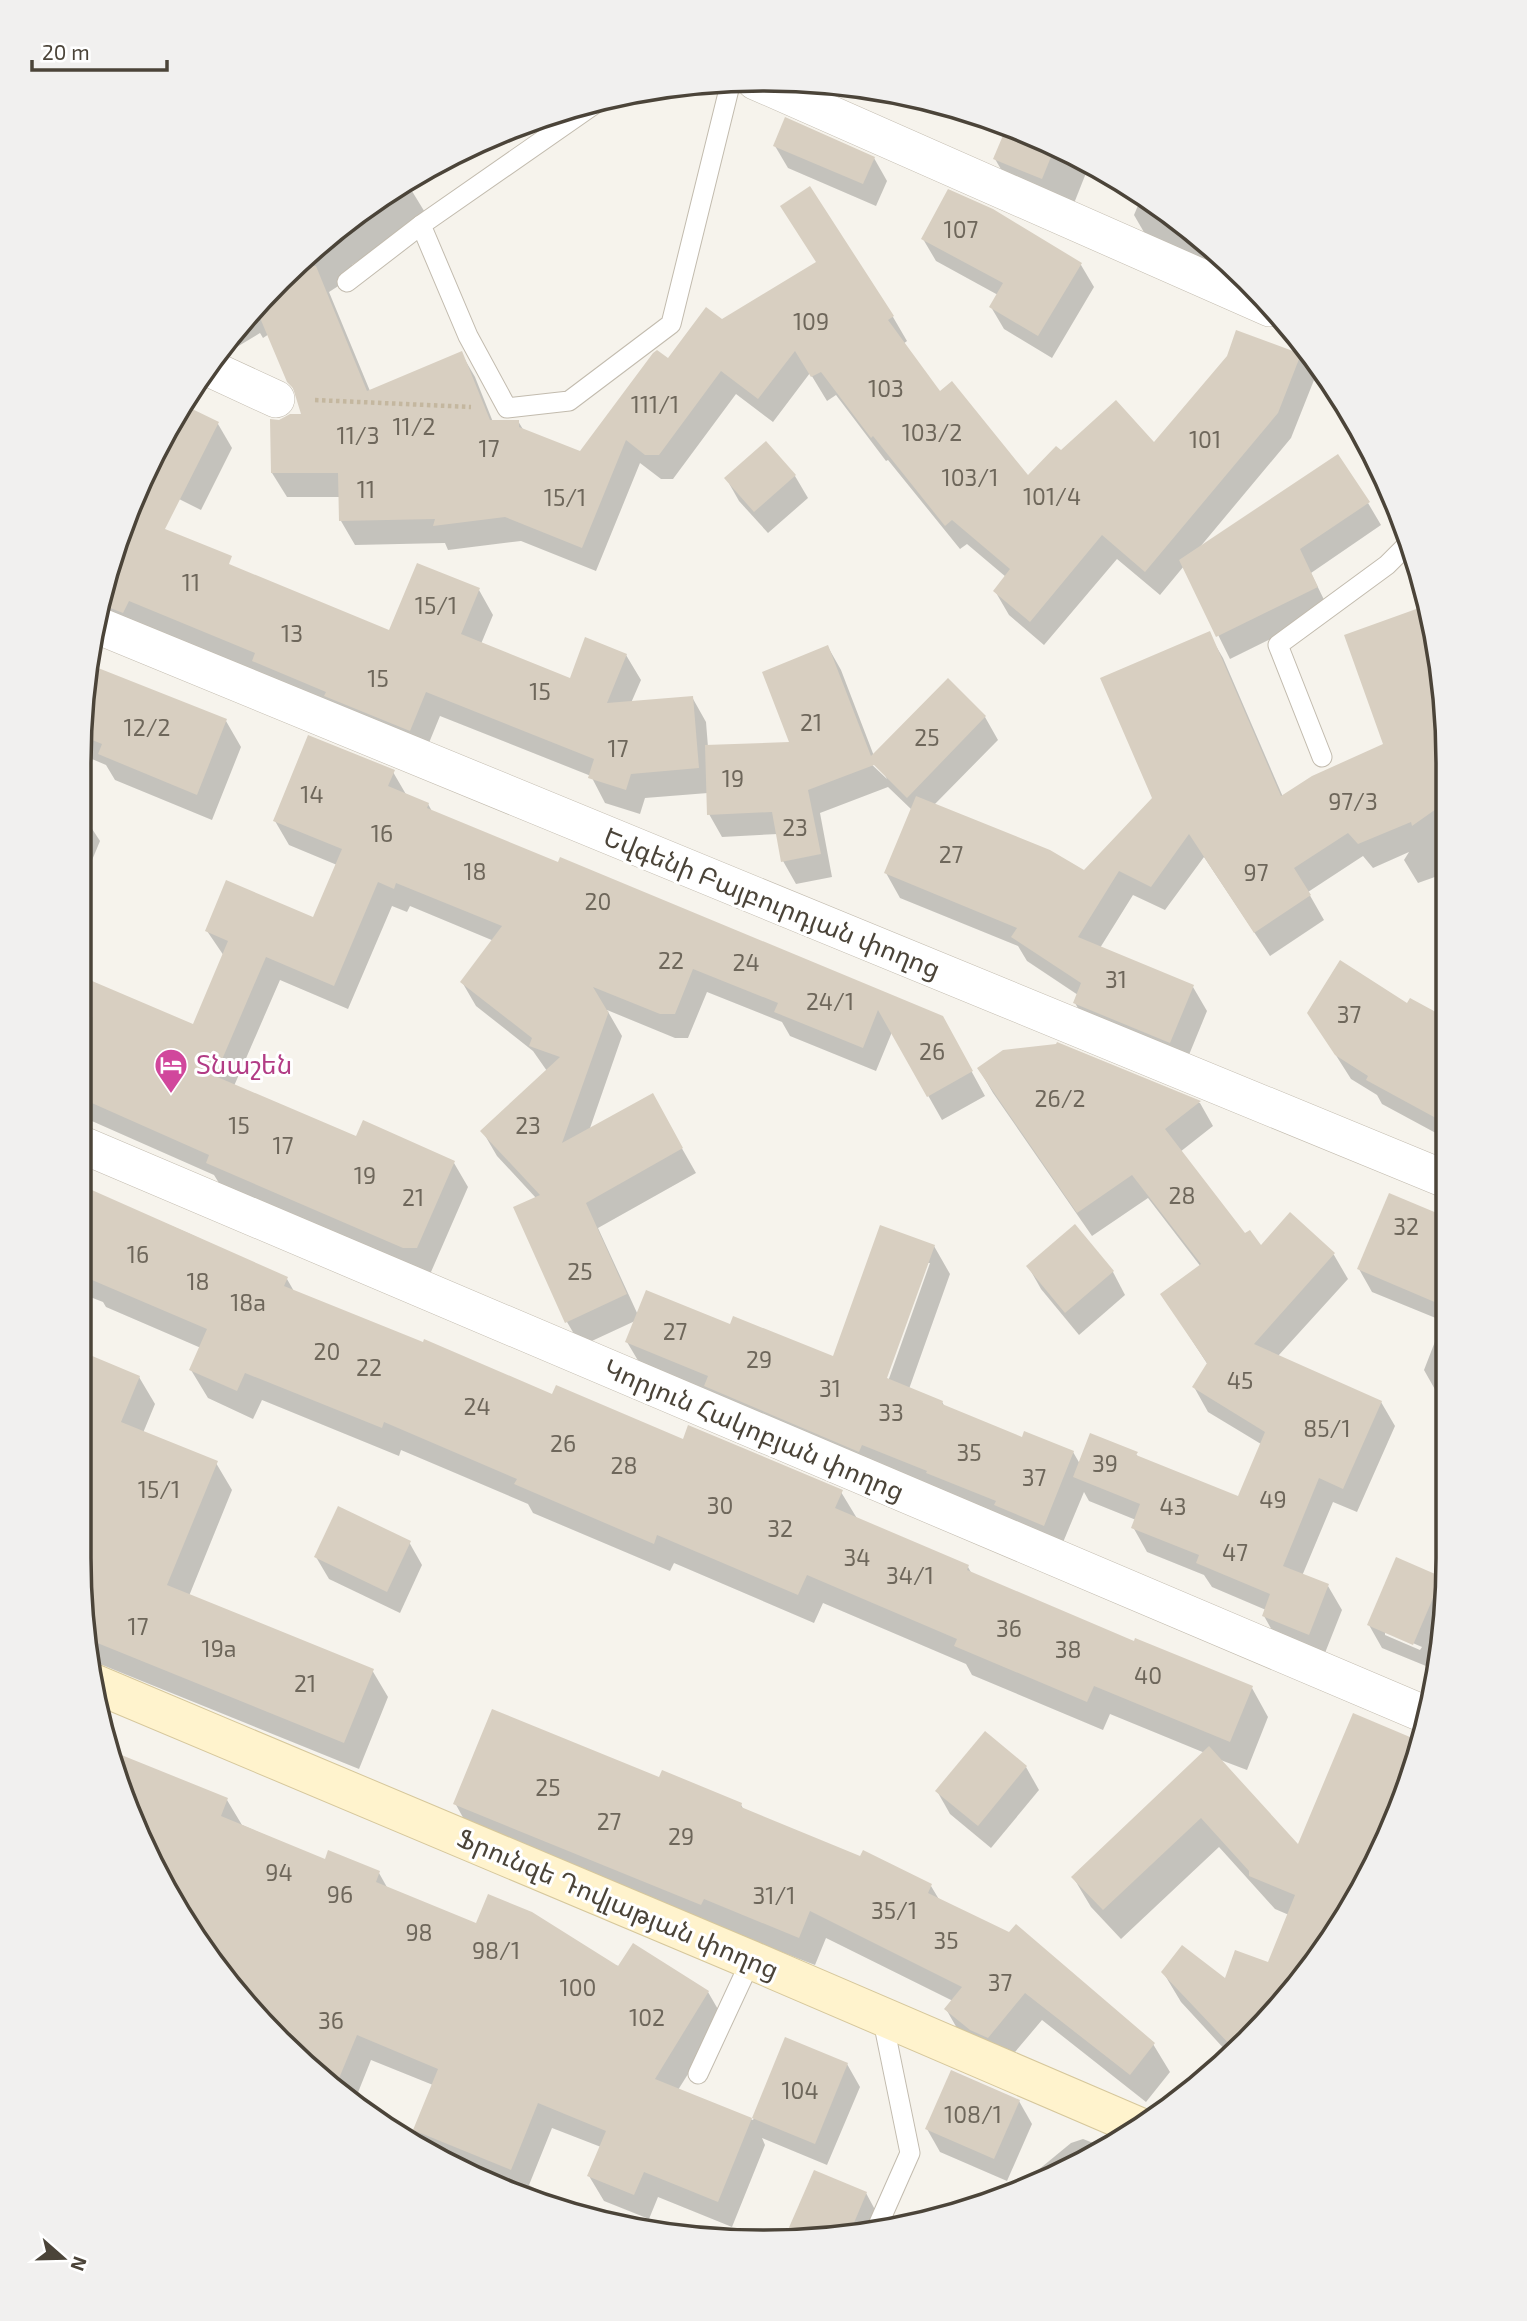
<svg xmlns="http://www.w3.org/2000/svg" width="1527" height="2321" font-family="'Exo 2','Noto Sans Armenian',sans-serif">
<style>
.shadow{fill:#0003;fill-rule:evenodd}
.building{fill:#d8cfc1}
.lines{fill:none;stroke-linecap:round;stroke-linejoin:round}
.lane-casing{stroke:#c2bbae;stroke-width:21}
.street-casing{stroke:#c2bbae;stroke-width:38}
.secondary-casing{stroke:#d6c79b;stroke-width:40}
.path{stroke:#c4b79f;stroke-width:4.5;stroke-dasharray:3.5 3.5;stroke-linecap:butt}
.lane{stroke:#fff;stroke-width:19}
.street{stroke:#fff;stroke-width:37}
.secondary{stroke:#fff3cd;stroke-width:38}
.labels{text-anchor:middle;stroke-width:6;stroke-linejoin:round;paint-order:stroke}
.number-label{font-size:23px;fill:#6e675b}
.street-label{font-size:26px;fill:#4b4439;stroke:#fff}
.hotel-label{font-size:26px;fill:#b23c85;stroke:#fff;text-anchor:start}
.rim{fill:none;stroke:#4b4439;stroke-width:3.5}
</style>
<rect width="100%" height="100%" fill="#f6f3ec"/>
<g class="shadow">
<path d="M 1009,126 L 1090,163 L 1067,221 L 1020,202 L 995,159 Z"/>
<path d="M 775,146 L 874,158 L 887,181 L 876,206 L 788,168 Z"/>
<path d="M 407,183 L 426,214 L 352,265 L 357,274 L 329,292 L 370,391 L 461,353 L 475,377 L 493,422 L 518,421 L 524,431 L 581,453 L 669,360 L 722,321 L 817,263 L 810,188 L 893,317 L 907,341 L 903,344 L 940,394 L 1028,477 L 1061,453 L 1154,444 L 1299,355 L 1314,380 L 1291,438 L 1200,547 L 1368,503 L 1381,525 L 1311,573 L 1329,610 L 1230,659 L 1184,566 L 1160,595 L 1117,559 L 1044,645 L 1009,615 L 995,591 L 1006,577 L 967,544 L 960,549 L 888,460 L 886,461 L 836,395 L 827,401 L 810,373 L 773,422 L 736,394 L 673,479 L 661,479 L 640,463 L 596,571 L 521,541 L 448,550 L 445,543 L 355,545 L 341,521 L 340,497 L 287,497 L 272,473 L 279,422 L 303,416 L 298,397 L 289,381 L 269,334 L 263,338 L 260,333 L 217,359 L 248,312 L 346,221 Z"/>
<path d="M 1142,196 L 1220,254 L 1210,278 L 1159,258 L 1134,215 Z"/>
<path d="M 992,210 L 1081,265 L 1094,287 L 1052,358 L 1004,329 L 991,307 L 998,295 L 936,261 L 923,239 Z"/>
<path d="M 185,407 L 218,424 L 232,448 L 201,510 L 155,487 L 149,461 Z"/>
<path d="M 795,476 L 808,498 L 768,533 L 739,501 L 726,478 Z"/>
<path d="M 128,531 L 390,633 L 479,590 L 493,615 L 481,644 L 571,680 L 626,655 L 641,680 L 631,703 L 692,697 L 706,722 L 708,747 L 791,744 L 828,647 L 841,670 L 874,756 L 948,680 L 985,717 L 998,740 L 934,805 L 1084,873 L 1154,799 L 1209,634 L 1223,658 L 1283,797 L 1385,745 L 1418,610 L 1434,638 L 1447,719 L 1446,873 L 1418,883 L 1404,860 L 1409,852 L 1373,868 L 1363,856 L 1308,892 L 1324,920 L 1270,956 L 1204,857 L 1165,910 L 1133,895 L 1100,948 L 1193,987 L 1207,1011 L 1184,1067 L 1089,1027 L 1075,1003 L 1078,995 L 1027,961 L 1018,946 L 900,898 L 886,873 L 912,810 L 888,787 L 820,813 L 832,877 L 796,884 L 783,861 L 778,834 L 722,837 L 709,814 L 708,793 L 645,798 L 640,814 L 605,803 L 591,776 L 440,716 L 424,755 L 103,613 ZM 869,758 L 883,771 L 887,779 L 867,760 Z"/>
<path d="M 87,666 L 226,721 L 241,747 L 212,820 L 115,780 L 106,765 L 85,756 L 85,674 Z"/>
<path d="M 393,772 L 407,796 L 428,804 L 433,813 L 956,1043 L 985,1096 L 942,1120 L 892,1032 L 876,1071 L 790,1036 L 782,1022 L 707,992 L 688,1038 L 675,1038 L 607,1010 L 622,1036 L 589,1131 L 652,1096 L 696,1173 L 598,1228 L 638,1315 L 731,1326 L 834,1359 L 934,1246 L 950,1274 L 909,1389 L 942,1402 L 945,1407 L 1023,1439 L 1073,1452 L 1080,1464 L 1136,1454 L 1139,1458 L 1239,1499 L 1261,1444 L 1208,1412 L 1194,1387 L 1208,1365 L 1162,1294 L 1201,1267 L 1148,1198 L 1092,1236 L 993,1093 L 979,1069 L 1058,1044 L 1200,1103 L 1213,1126 L 1180,1152 L 1245,1236 L 1261,1248 L 1290,1215 L 1334,1255 L 1348,1279 L 1278,1356 L 1381,1402 L 1395,1426 L 1357,1512 L 1333,1502 L 1302,1576 L 1328,1586 L 1342,1610 L 1323,1658 L 1278,1641 L 1264,1616 L 1266,1610 L 1212,1587 L 1204,1575 L 1147,1552 L 1133,1527 L 1136,1520 L 1089,1501 L 1084,1492 L 1059,1552 L 643,1369 L 627,1342 L 635,1321 L 581,1346 L 567,1322 L 536,1198 L 497,1156 L 483,1132 L 547,1071 L 533,1051 L 476,1006 L 462,982 L 494,941 L 410,906 L 407,912 L 392,906 L 348,1009 L 280,980 L 234,1086 L 357,1139 L 454,1163 L 468,1187 L 431,1272 L 418,1272 L 222,1188 L 214,1175 L 85,1118 L 85,970 L 92,983 L 194,1026 L 224,956 L 207,931 L 314,920 L 337,865 L 289,845 L 275,821 ZM 927,1263 L 930,1263 L 886,1387 L 883,1386 Z"/>
<path d="M 85,818 L 100,841 L 85,877 Z"/>
<path d="M 1411,1000 L 1445,1019 L 1445,1138 L 1382,1104 L 1377,1095 L 1351,1079 L 1309,1013 L 1408,1005 Z"/>
<path d="M 85,1189 L 188,1233 L 287,1279 L 295,1293 L 553,1397 L 841,1492 L 858,1520 L 968,1567 L 972,1574 L 1135,1643 L 1252,1688 L 1268,1717 L 1247,1770 L 1218,1759 L 1299,1847 L 1354,1715 L 1417,1742 L 1396,1820 L 1279,2009 L 1228,2053 L 1181,2002 L 1163,1972 L 1225,1980 L 1269,1965 L 1289,1915 L 1275,1909 L 1219,1847 L 1121,1939 L 1091,1907 L 1073,1877 L 1205,1753 L 1110,1714 L 1103,1730 L 972,1675 L 966,1664 L 823,1603 L 814,1623 L 674,1563 L 670,1571 L 533,1513 L 528,1504 L 401,1450 L 399,1456 L 262,1400 L 253,1419 L 208,1398 L 191,1370 L 201,1348 L 106,1307 L 103,1302 L 85,1295 Z"/>
<path d="M 1390,1196 L 1444,1218 L 1444,1396 L 1437,1393 L 1424,1370 L 1443,1321 L 1372,1292 L 1359,1269 Z"/>
<path d="M 1075,1227 L 1113,1272 L 1125,1295 L 1079,1335 L 1041,1289 L 1028,1266 Z"/>
<path d="M 96,1360 L 139,1377 L 155,1404 L 143,1433 L 216,1463 L 232,1490 L 189,1596 L 372,1670 L 388,1697 L 359,1769 L 95,1662 L 85,1644 L 85,1388 Z"/>
<path d="M 409,1542 L 422,1565 L 400,1613 L 329,1579 L 316,1557 Z"/>
<path d="M 1440,1578 L 1443,1582 L 1443,1627 L 1426,1666 L 1382,1648 L 1369,1625 ZM 1385,1631 L 1422,1647 L 1420,1650 L 1385,1635 Z"/>
<path d="M 109,1752 L 227,1800 L 242,1825 L 326,1861 L 379,1873 L 388,1889 L 477,1925 L 708,1992 L 723,2018 L 678,2090 L 753,2120 L 786,2039 L 847,2064 L 860,2087 L 827,2165 L 762,2138 L 765,2145 L 732,2227 L 658,2197 L 649,2219 L 604,2201 L 589,2176 L 601,2147 L 552,2128 L 529,2185 L 560,2203 L 565,2210 L 543,2206 L 421,2151 L 410,2143 L 433,2085 L 371,2060 L 353,2105 L 346,2100 L 194,1938 L 115,1777 Z"/>
<path d="M 1026,1767 L 1039,1790 L 991,1848 L 950,1814 L 937,1791 Z"/>
<path d="M 659,1780 L 741,1805 L 744,1810 L 931,1886 L 940,1901 L 1153,2044 L 1170,2072 L 1146,2102 L 1042,2020 L 1004,2065 L 962,2037 L 946,2009 L 953,2001 L 826,1938 L 815,1965 L 471,1832 L 455,1803 Z"/>
<path d="M 1019,2101 L 1032,2124 L 1007,2181 L 940,2152 L 927,2129 Z"/>
<path d="M 1083,2139 L 1101,2146 L 1026,2180 L 1071,2143 Z"/>
<path d="M 866,2193 L 880,2219 L 875,2232 L 852,2236 L 771,2239 L 774,2231 L 786,2237 Z"/>
</g>
<g class="building">
<path d="M 785,117 L 875,157 L 863,184 L 773,146 Z"/>
<path d="M 1007,126 L 1055,147 L 1042,179 L 993,159 Z"/>
<path d="M 810,186 L 894,316 L 888,320 L 940,391 L 952,381 L 1028,475 L 1056,446 L 1061,450 L 1116,400 L 1154,442 L 1227,356 L 1236,330 L 1301,354 L 1278,413 L 1145,572 L 1102,535 L 1030,622 L 993,591 L 1010,569 L 952,520 L 945,526 L 873,436 L 871,438 L 821,372 L 811,377 L 795,351 L 758,399 L 721,371 L 659,455 L 645,455 L 626,440 L 582,548 L 505,517 L 433,526 L 435,519 L 339,521 L 338,473 L 271,473 L 270,419 L 279,420 L 290,414 L 301,414 L 293,388 L 287,382 L 255,306 L 298,266 L 316,266 L 367,391 L 462,351 L 490,420 L 519,420 L 519,427 L 580,451 L 653,353 L 657,350 L 668,358 L 706,307 L 722,319 L 816,262 L 780,206 Z"/>
<path d="M 948,189 L 993,209 L 1082,263 L 1038,336 L 989,307 L 1003,283 L 921,239 Z"/>
<path d="M 186,406 L 219,422 L 165,529 L 232,556 L 229,564 L 389,630 L 417,563 L 480,588 L 461,634 L 570,678 L 585,637 L 627,654 L 607,703 L 693,696 L 699,768 L 631,774 L 626,790 L 588,778 L 594,759 L 426,692 L 410,731 L 324,696 L 326,692 L 252,661 L 255,653 L 129,601 L 123,613 L 105,606 L 149,461 Z"/>
<path d="M 766,441 L 796,475 L 754,512 L 724,478 Z"/>
<path d="M 1338,454 L 1370,502 L 1300,549 L 1318,587 L 1216,637 L 1179,560 Z"/>
<path d="M 1419,608 L 1437,658 L 1447,719 L 1446,802 L 1412,826 L 1411,822 L 1358,844 L 1348,833 L 1294,868 L 1311,895 L 1254,933 L 1189,834 L 1151,887 L 1119,871 L 1078,937 L 1194,985 L 1170,1043 L 1073,1003 L 1081,983 L 1011,937 L 1017,928 L 884,873 L 916,796 L 1050,850 L 1084,870 L 1152,798 L 1100,678 L 1210,631 L 1281,796 L 1312,776 L 1383,744 L 1344,635 Z"/>
<path d="M 828,645 L 871,756 L 948,678 L 986,716 L 907,798 L 874,765 L 808,790 L 821,854 L 781,862 L 772,812 L 707,815 L 705,745 L 789,742 L 762,672 Z"/>
<path d="M 88,664 L 227,719 L 197,795 L 98,754 L 102,744 L 85,737 L 85,674 Z"/>
<path d="M 308,735 L 395,770 L 388,786 L 429,803 L 427,808 L 558,862 L 560,857 L 943,1016 L 973,1071 L 927,1097 L 878,1010 L 863,1048 L 774,1012 L 778,1003 L 693,969 L 675,1014 L 660,1014 L 593,987 L 608,1012 L 609,1011 L 562,1143 L 653,1093 L 683,1148 L 586,1203 L 627,1294 L 565,1323 L 513,1207 L 540,1195 L 480,1131 L 560,1057 L 529,1046 L 532,1038 L 460,982 L 502,926 L 396,883 L 394,889 L 378,882 L 334,986 L 266,957 L 215,1076 L 356,1136 L 363,1120 L 455,1161 L 417,1248 L 403,1248 L 206,1163 L 209,1155 L 85,1100 L 85,978 L 193,1024 L 228,941 L 205,931 L 226,880 L 313,917 L 342,849 L 273,821 Z"/>
<path d="M 1340,960 L 1407,1003 L 1410,998 L 1445,1017 L 1445,1123 L 1366,1080 L 1368,1076 L 1335,1055 L 1307,1013 Z"/>
<path d="M 1057,1042 L 1201,1101 L 1165,1129 L 1245,1233 L 1250,1230 L 1261,1245 L 1290,1212 L 1335,1253 L 1254,1344 L 1382,1401 L 1343,1489 L 1319,1478 L 1283,1566 L 1329,1584 L 1309,1635 L 1262,1616 L 1270,1594 L 1196,1563 L 1199,1555 L 1131,1528 L 1140,1504 L 1073,1477 L 1090,1433 L 1138,1452 L 1136,1455 L 1238,1496 L 1265,1432 L 1192,1387 L 1207,1363 L 1160,1294 L 1201,1264 L 1132,1175 L 1077,1213 L 977,1068 L 1003,1050 L 1056,1044 Z"/>
<path d="M 85,1187 L 288,1277 L 284,1286 L 423,1342 L 424,1339 L 552,1394 L 556,1385 L 683,1439 L 688,1425 L 843,1490 L 835,1508 L 969,1565 L 967,1570 L 1134,1641 L 1135,1638 L 1253,1686 L 1230,1742 L 1094,1686 L 1087,1702 L 954,1646 L 957,1639 L 807,1575 L 798,1595 L 657,1535 L 654,1544 L 514,1484 L 517,1479 L 384,1422 L 382,1428 L 245,1373 L 237,1391 L 189,1370 L 207,1329 L 85,1277 Z"/>
<path d="M 1389,1193 L 1444,1216 L 1444,1306 L 1357,1269 Z"/>
<path d="M 1075,1224 L 1114,1271 L 1065,1313 L 1026,1266 Z"/>
<path d="M 880,1225 L 935,1245 L 887,1378 L 943,1401 L 942,1404 L 1022,1437 L 1024,1431 L 1074,1451 L 1044,1526 L 994,1505 L 996,1501 L 926,1473 L 927,1471 L 862,1445 L 859,1452 L 704,1386 L 708,1376 L 625,1342 L 646,1290 L 730,1324 L 733,1316 L 833,1356 Z"/>
<path d="M 85,1353 L 140,1376 L 121,1422 L 218,1461 L 167,1585 L 374,1669 L 344,1743 L 85,1638 Z"/>
<path d="M 338,1506 L 411,1541 L 387,1592 L 314,1557 Z"/>
<path d="M 1396,1557 L 1442,1577 L 1413,1645 L 1367,1625 Z"/>
<path d="M 492,1709 L 659,1777 L 662,1770 L 742,1803 L 741,1807 L 860,1856 L 863,1850 L 932,1884 L 928,1893 L 1009,1932 L 1016,1924 L 1155,2043 L 1130,2075 L 1025,1993 L 988,2038 L 970,2030 L 944,2009 L 962,1987 L 810,1911 L 799,1938 L 704,1899 L 701,1905 L 453,1804 Z"/>
<path d="M 1353,1713 L 1417,1740 L 1396,1819 L 1279,2009 L 1233,2048 L 1161,1972 L 1182,1945 L 1225,1978 L 1235,1950 L 1268,1962 L 1295,1895 L 1249,1876 L 1249,1871 L 1201,1818 L 1103,1910 L 1071,1877 L 1209,1746 L 1298,1844 Z"/>
<path d="M 985,1731 L 1027,1766 L 978,1826 L 935,1791 Z"/>
<path d="M 109,1750 L 228,1798 L 221,1816 L 325,1859 L 328,1850 L 380,1871 L 376,1882 L 476,1923 L 488,1894 L 532,1912 L 618,1966 L 633,1943 L 709,1991 L 655,2079 L 752,2118 L 718,2202 L 644,2172 L 634,2195 L 587,2176 L 606,2131 L 538,2103 L 511,2170 L 413,2130 L 438,2069 L 357,2035 L 335,2088 L 194,1938 L 115,1777 Z"/>
<path d="M 785,2037 L 848,2063 L 815,2144 L 752,2118 Z"/>
<path d="M 951,2070 L 1020,2100 L 994,2159 L 925,2129 Z"/>
<path d="M 814,2170 L 867,2192 L 848,2237 L 784,2239 Z"/>
</g>
<g class="lines">
<defs>
<g id="lane">
<path d="M 602,99 L 421,225 L 468,336 L 507,408 L 569,401 L 671,324 L 731,81"/>
<path d="M 347,282 L 421,225"/>
<path d="M 1322,757 L 1278,645 L 1387,565 L 1409,543"/>
<path d="M 698,2074 L 751,1960"/>
<path d="M 875,2232 L 910,2153 L 882,2016"/>
</g>
<g id="street">
<path d="M 755,81 L 1270,308"/>
<path d="M 211,369 L 276,399"/>
<path d="M 99,626 L 1445,1179"/>
<path d="M 85,1146 L 1424,1714"/>
</g>
<path id="secondary" d="M 93,1683 L 751,1960 L 1142,2128"/>
</defs>
<use href="#lane" class="lane-casing"/>
<use href="#street" class="street-casing"/>
<use href="#secondary" class="secondary-casing"/>
<path class="path" d="M 315,400 L 471,407"/>
<use href="#lane" class="lane"/>
<use href="#street" class="street"/>
<use href="#secondary" class="secondary"/>
</g>
<defs>
<symbol id="hotel-pin" viewBox="-11 -11 22 30"><path d="M0 17L-7.5 6A9.5 9.5 0 1 1 7.5 6Z" fill="#d1479c" stroke="#fff"/><path d="M-6-4.5h1.5V1H6V5H4.5V3h-9V5H-6ZM-4 0a1.8 1.8 0 1 1 3.6 0ZM.5 0V-2.5h3Q6-2.5 6 0Z" fill="#fff"/></symbol>
</defs>
<g fill-rule="evenodd">
<use href="#hotel-pin" x="152" y="1046" width="38" height="52"/>
</g>
<g class="labels">
<g class="number-label">
<text x="961" y="238">107</text>
<text x="811" y="330">109</text>
<text x="886" y="397">103</text>
<text x="655" y="413">111/1</text>
<text x="414" y="435">11/2</text>
<text x="932" y="441">103/2</text>
<text x="358" y="444">11/3</text>
<text x="1205" y="448">101</text>
<text x="489" y="457">17</text>
<text x="970" y="486">103/1</text>
<text x="366" y="498">11</text>
<text x="1052" y="505">101/4</text>
<text x="565" y="506">15/1</text>
<text x="191" y="591">11</text>
<text x="436" y="614">15/1</text>
<text x="292" y="642">13</text>
<text x="378" y="687">15</text>
<text x="540" y="700">15</text>
<text x="811" y="731">21</text>
<text x="147" y="736">12/2</text>
<text x="927" y="746">25</text>
<text x="618" y="757">17</text>
<text x="733" y="787">19</text>
<text x="312" y="803">14</text>
<text x="1353" y="810">97/3</text>
<text x="795" y="836">23</text>
<text x="382" y="842">16</text>
<text x="951" y="863">27</text>
<text x="475" y="880">18</text>
<text x="1256" y="881">97</text>
<text x="598" y="910">20</text>
<text x="671" y="969">22</text>
<text x="746" y="971">24</text>
<text x="1116" y="988">31</text>
<text x="830" y="1010">24/1</text>
<text x="1349" y="1023">37</text>
<text x="932" y="1060">26</text>
<text x="1060" y="1107">26/2</text>
<text x="239" y="1134">15</text>
<text x="528" y="1134">23</text>
<text x="283" y="1154">17</text>
<text x="365" y="1184">19</text>
<text x="1182" y="1204">28</text>
<text x="413" y="1206">21</text>
<text x="1406" y="1235">32</text>
<text x="138" y="1263">16</text>
<text x="580" y="1280">25</text>
<text x="198" y="1290">18</text>
<text x="248" y="1311">18a</text>
<text x="675" y="1340">27</text>
<text x="327" y="1360">20</text>
<text x="759" y="1368">29</text>
<text x="369" y="1376">22</text>
<text x="1240" y="1389">45</text>
<text x="830" y="1397">31</text>
<text x="477" y="1415">24</text>
<text x="891" y="1421">33</text>
<text x="1327" y="1437">85/1</text>
<text x="563" y="1452">26</text>
<text x="969" y="1461">35</text>
<text x="1105" y="1472">39</text>
<text x="624" y="1474">28</text>
<text x="1034" y="1486">37</text>
<text x="159" y="1498">15/1</text>
<text x="1273" y="1508">49</text>
<text x="720" y="1514">30</text>
<text x="1173" y="1515">43</text>
<text x="780" y="1537">32</text>
<text x="1235" y="1561">47</text>
<text x="857" y="1566">34</text>
<text x="910" y="1584">34/1</text>
<text x="138" y="1635">17</text>
<text x="1009" y="1637">36</text>
<text x="219" y="1657">19a</text>
<text x="1068" y="1658">38</text>
<text x="1148" y="1684">40</text>
<text x="305" y="1692">21</text>
<text x="548" y="1796">25</text>
<text x="609" y="1830">27</text>
<text x="681" y="1845">29</text>
<text x="279" y="1881">94</text>
<text x="340" y="1903">96</text>
<text x="774" y="1904">31/1</text>
<text x="894" y="1919">35/1</text>
<text x="419" y="1941">98</text>
<text x="946" y="1949">35</text>
<text x="496" y="1959">98/1</text>
<text x="1000" y="1991">37</text>
<text x="578" y="1996">100</text>
<text x="647" y="2026">102</text>
<text x="331" y="2029">36</text>
<text x="800" y="2099">104</text>
<text x="973" y="2123">108/1</text>
</g>
<g class="street-label">
<text transform="translate(772 903) rotate(22)" y="9">Եվգենի Բայբուրդյան փողոց</text>
<text transform="translate(754 1430) rotate(23)" y="9">Կորյուն Հակոբյան փողոց</text>
<text transform="translate(618 1904) rotate(23)" y="9">Ֆրունզե Դովլաթյան փողոց</text>
</g>
<g class="hotel-label">
<text x="196" y="1074">Տնաշեն</text>
</g>
</g>
<path d="M0 0H1527V2321H0ZM763 91H764A672 672 0 0 1 1436 763V1558A672 672 0 0 1 764 2230H763A672 672 0 0 1 91 1558V763A672 672 0 0 1 763 91Z" fill="#f1f0ef" fill-rule="evenodd"/>
<path class="rim" d="M763 91H764A672 672 0 0 1 1436 763V1558A672 672 0 0 1 764 2230H763A672 672 0 0 1 91 1558V763A672 672 0 0 1 763 91Z"/>
<g transform="translate(63 2258) rotate(110)" stroke="#ffffff" stroke-width="5" paint-order="stroke">
<path d="M0-5L12 26L0 18L-12 26Z" fill="#4b4439"/>
<text y="-10" font-size="19" font-weight="bold" text-anchor="middle" fill="#4b4439">N</text>
</g>
<path d="M32 60v10h135v-10" fill="none" stroke="#4b4439" stroke-width="3.5"/>
<text x="42" y="60" font-size="21" fill="#4b4439" stroke="#ffffff" stroke-width="5" paint-order="stroke">20 m</text>
</svg>
